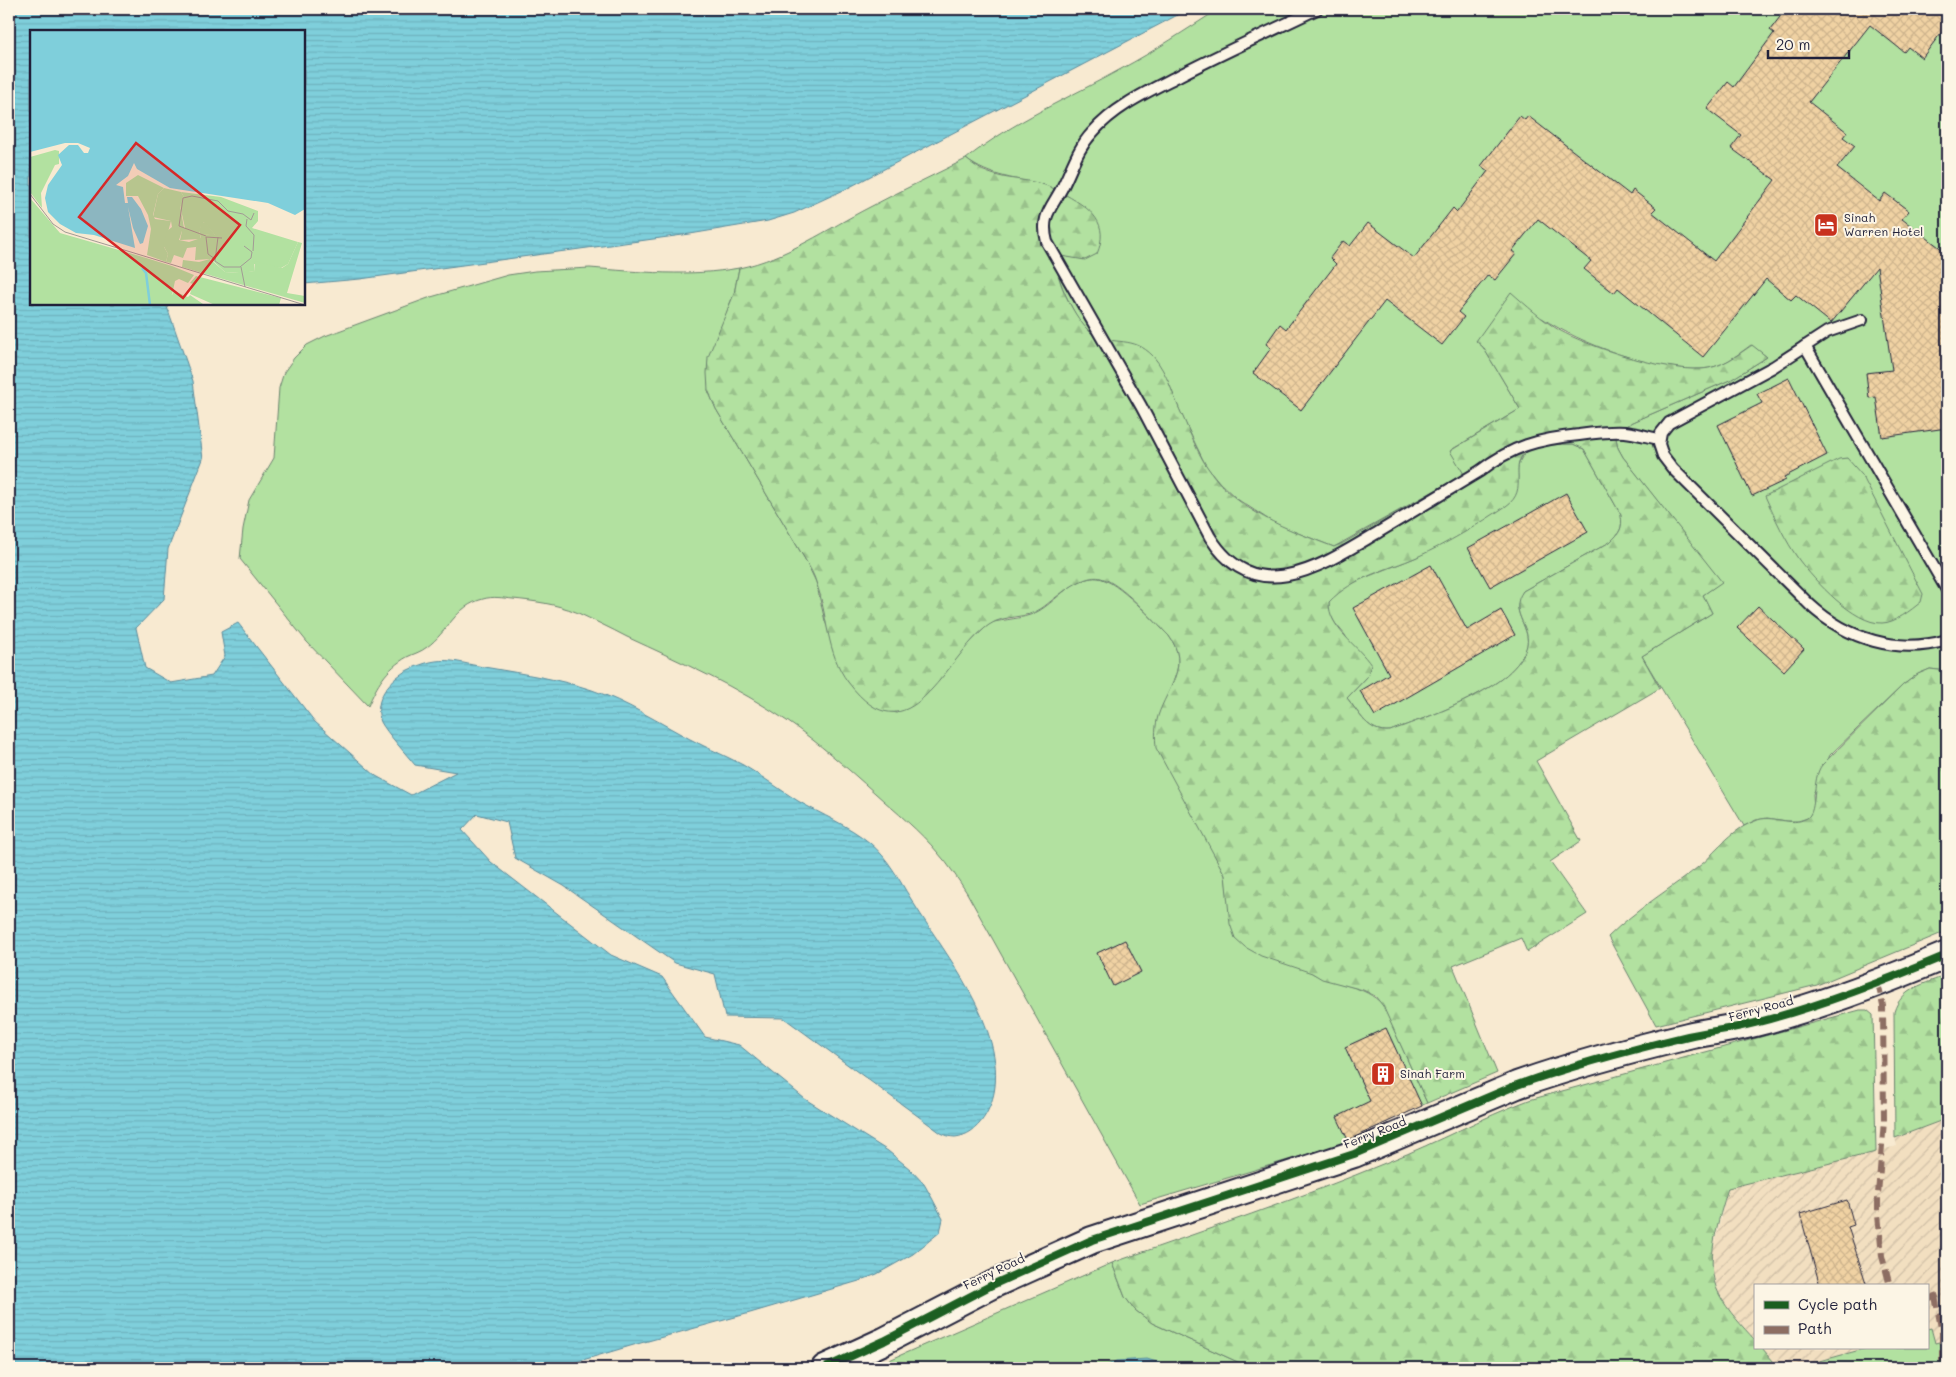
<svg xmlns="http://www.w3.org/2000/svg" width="1956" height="1377" font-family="Mali,sans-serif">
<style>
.industrial{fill:url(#industrial-furrows)}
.green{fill:#b2e1a0;stroke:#6a826e}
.forest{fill:url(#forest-firs);stroke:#6a826e;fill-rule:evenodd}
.water{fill:url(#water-rules);stroke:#5a8a9b}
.building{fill:url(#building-cross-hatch);stroke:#22223b}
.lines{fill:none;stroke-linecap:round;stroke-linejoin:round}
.service-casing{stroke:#22223b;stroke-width:14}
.tertiary-casing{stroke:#22223b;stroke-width:30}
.service{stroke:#fcf5e5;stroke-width:10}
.tertiary{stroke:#fcf5e5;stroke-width:26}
.quiet{stroke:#8d6e63;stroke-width:6;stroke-dasharray:12 6;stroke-linecap:butt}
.cycleway-casing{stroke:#fcf5e5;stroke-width:11}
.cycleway{stroke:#1b5e20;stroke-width:8}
.labels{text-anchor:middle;stroke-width:4;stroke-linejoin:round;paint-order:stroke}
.poi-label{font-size:12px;fill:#22223b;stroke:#fcf5e5;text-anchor:start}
.street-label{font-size:12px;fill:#22223b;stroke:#fcf5e5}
.inset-river{fill:none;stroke:#7fcfdb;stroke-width:2.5}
.inset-road{fill:none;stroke:#a29a95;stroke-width:1}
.view{fill:#d62828;fill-opacity:0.15;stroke:#d62828;stroke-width:2.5}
.inset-edge{fill:none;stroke:#22223b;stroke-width:2.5}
</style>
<defs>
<pattern id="industrial-furrows" width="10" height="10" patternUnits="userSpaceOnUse" patternTransform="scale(1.25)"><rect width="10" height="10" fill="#f2dfc0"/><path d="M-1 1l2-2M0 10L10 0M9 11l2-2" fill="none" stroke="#cfbfa6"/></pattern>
<pattern id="forest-firs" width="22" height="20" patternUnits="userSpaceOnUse" patternTransform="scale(1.25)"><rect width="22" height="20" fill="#b2e1a0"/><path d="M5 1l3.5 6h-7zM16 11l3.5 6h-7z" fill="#99c18b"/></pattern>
<pattern id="water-rules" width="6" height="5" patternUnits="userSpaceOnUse" patternTransform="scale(1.25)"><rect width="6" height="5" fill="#7fcfdb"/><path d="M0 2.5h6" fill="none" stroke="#6db1bd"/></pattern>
<pattern id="building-cross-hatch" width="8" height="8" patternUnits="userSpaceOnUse" patternTransform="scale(1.25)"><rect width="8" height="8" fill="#f0d2a3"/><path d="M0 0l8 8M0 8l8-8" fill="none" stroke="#ceb48d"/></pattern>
</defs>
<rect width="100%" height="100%" fill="#f8ead1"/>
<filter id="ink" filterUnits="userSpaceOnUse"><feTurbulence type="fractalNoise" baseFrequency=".02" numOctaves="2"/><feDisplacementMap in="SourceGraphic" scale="10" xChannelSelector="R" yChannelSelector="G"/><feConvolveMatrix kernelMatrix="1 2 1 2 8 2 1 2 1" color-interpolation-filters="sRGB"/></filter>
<g filter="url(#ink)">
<g class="industrial">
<path d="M 1944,1120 L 1947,1132 L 1947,1340 L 1935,1343 L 1931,1328 L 1927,1329 L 1927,1286 L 1755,1286 L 1755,1340 L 1730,1311 L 1719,1295 L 1713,1273 L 1713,1250 L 1728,1188 L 1897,1146 L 1895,1138 Z"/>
<path d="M 1762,1348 L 1867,1348 L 1795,1368 L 1779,1368 Z"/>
</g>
<g class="green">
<path d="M 1219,9 L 1947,9 L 1947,671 L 1930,669 L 1918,674 L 1903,685 L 1830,755 L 1813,794 L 1814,809 L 1808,818 L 1798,821 L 1787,821 L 1767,818 L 1756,820 L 1744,826 L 1642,656 L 1712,613 L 1703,595 L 1721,582 L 1623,457 L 1618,448 L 1616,438 L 1622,429 L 1633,422 L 1732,379 L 1767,357 L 1751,345 C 1736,356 1721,368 1701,369 C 1654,371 1581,344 1542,318 L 1476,341 L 1483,347 L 1520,409 L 1451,450 L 1464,474 L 1334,547 L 1277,525 L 1237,499 L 1220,483 L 1206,466 L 1182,416 L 1167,379 L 1096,336 C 1089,331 1083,326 1078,319 C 1072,309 1054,274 1057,263 C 1058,260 1060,258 1061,256 L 1085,259 L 1046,185 C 1018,179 989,177 966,159 C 1013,121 1069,98 1121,69 C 1155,51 1187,29 1219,9 Z"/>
<path d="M 590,268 C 639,272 691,277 739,268 L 734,294 L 728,308 L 708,390 L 716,409 L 806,561 L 816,582 L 825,621 L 848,682 L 871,704 L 883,710 L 897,713 L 990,623 C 1005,619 1022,619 1035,613 C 1049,606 1060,593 1073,585 C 1080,581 1089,577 1098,578 C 1117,580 1155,622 1169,636 C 1180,651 1180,664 1174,680 L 1213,851 L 1225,875 L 1228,897 L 1312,973 C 1336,986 1364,984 1383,1005 L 1427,1103 L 1335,1146 L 1140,1204 L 967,893 C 958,879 949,865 938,853 C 920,831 896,812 875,793 C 847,768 819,743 787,721 C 738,687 681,662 627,637 C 610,628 593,620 576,612 C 556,604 534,601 513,599 C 503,598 493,596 483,599 C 455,606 448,632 427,647 C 421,652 413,654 407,657 C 386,669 377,685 368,706 L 307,642 L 240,559 L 243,529 L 249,500 L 274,458 L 279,388 L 284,372 L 294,358 L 307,345 L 325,336 L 431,297 L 508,275 L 535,271 Z"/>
<path d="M 1573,444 L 1584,449 L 1621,515 C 1623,528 1620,533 1610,542 L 1523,591 C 1521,596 1517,604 1518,609 C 1520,621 1530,633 1527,646 C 1516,688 1427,717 1390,731 C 1368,733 1360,714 1347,698 L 1367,677 L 1345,635 L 1335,623 L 1329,612 L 1329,601 L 1338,592 L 1354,582 L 1417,557 L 1518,478 C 1514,443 1548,445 1573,444 Z"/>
<path d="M 1112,1263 L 1125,1297 L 1135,1310 L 1152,1323 L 1251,1368 L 871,1368 Z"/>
<path d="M 1931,1328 L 1935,1343 L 1947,1340 L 1947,1368 L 1795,1368 L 1867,1348 L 1927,1348 L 1927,1329 Z"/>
</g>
<g class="forest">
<path d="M 966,159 C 974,165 980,170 989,173 C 1007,180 1027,179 1045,185 C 1052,187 1059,192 1066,195 C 1091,209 1110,223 1097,254 L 1085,260 L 1061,256 C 1059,259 1057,262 1057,266 C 1057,284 1079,326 1094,335 C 1114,346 1133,335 1153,356 C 1168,373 1173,397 1183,417 C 1190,433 1198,454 1208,468 C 1237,512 1287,529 1334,547 L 1345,542 L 1464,474 L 1450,451 L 1520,409 L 1483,347 L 1476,341 L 1511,292 C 1527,306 1541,319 1559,330 C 1591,348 1665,371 1701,369 C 1721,368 1736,356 1752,345 L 1767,357 L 1732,379 L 1633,422 L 1622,429 L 1616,438 L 1618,448 L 1623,457 L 1722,582 L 1703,595 L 1712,613 L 1642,656 L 1660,688 L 1536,761 L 1581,841 L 1550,862 L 1587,914 L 1527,952 L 1521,938 L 1453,966 L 1497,1073 L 1427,1103 L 1383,1006 L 1375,996 L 1363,990 L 1322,979 L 1312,973 L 1261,956 L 1245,947 L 1235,938 L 1230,924 L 1225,875 L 1156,748 C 1155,736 1155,727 1158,716 C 1167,688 1191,666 1169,636 C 1154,621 1121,583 1101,578 C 1082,573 1056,598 1042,608 C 1026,620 1004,614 989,625 C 944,657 910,764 848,682 C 826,653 828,615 816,582 C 814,575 810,568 806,561 L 716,409 L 708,390 L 707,373 L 708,357 L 734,294 L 739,268 C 787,258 827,229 870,207 C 902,190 934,175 966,159 ZM 1573,444 L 1584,449 L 1621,515 C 1623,528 1620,533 1610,542 L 1523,591 C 1508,612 1531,625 1527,645 C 1517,688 1427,717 1390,731 C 1368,733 1360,714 1347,698 L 1367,677 L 1371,665 C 1358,645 1328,628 1329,602 C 1353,577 1387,570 1417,557 C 1448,543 1478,525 1506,506 C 1531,489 1506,465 1528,450 C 1540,443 1560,444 1573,444 Z"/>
<path d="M 1847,458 L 1862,475 L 1923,594 L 1921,602 C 1911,610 1895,623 1882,623 C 1854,624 1815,581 1799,560 C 1785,540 1775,518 1765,496 L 1839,459 Z"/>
<path d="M 1930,669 L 1947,671 L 1947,931 L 1817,985 L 1656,1025 L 1608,937 C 1636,909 1671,889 1702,864 C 1708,860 1712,853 1718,848 C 1728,837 1741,826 1755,821 C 1772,813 1791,828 1807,818 C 1818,811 1811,779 1822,765 L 1903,685 L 1918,674 Z"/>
<path d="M 1947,975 L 1947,1132 L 1943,1120 L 1895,1138 L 1894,1012 C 1901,988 1925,984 1947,975 Z"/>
<path d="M 1860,1010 L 1867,1010 L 1873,1015 L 1876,1152 L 1728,1188 C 1719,1220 1703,1262 1719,1294 C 1728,1311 1742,1326 1755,1340 L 1755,1348 L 1762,1348 L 1779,1368 L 1251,1368 L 1152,1323 L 1135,1310 L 1125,1297 L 1112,1263 C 1205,1230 1299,1199 1390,1161 C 1438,1142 1481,1118 1529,1100 Z"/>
</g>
<g class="water">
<path d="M 9,9 L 1189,9 L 846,189 L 794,213 L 768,221 L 690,234 L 360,279 L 304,284 L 304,31 L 31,31 L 31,304 L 166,304 L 193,381 L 203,459 L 168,549 L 164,599 L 136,628 L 145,668 L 171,683 L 212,676 L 225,656 L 221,632 L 238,623 L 315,722 L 376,776 L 411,795 L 456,772 L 415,765 C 407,755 386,732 381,722 C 372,700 390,679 408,670 C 444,653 455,663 490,668 C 524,674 559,679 592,690 C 627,702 658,722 690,739 C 707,748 726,756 743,765 C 762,776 779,789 798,801 C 822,815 848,825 870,843 C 889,859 899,880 911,899 C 943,952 1002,1021 995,1086 C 993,1107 979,1135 955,1137 C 950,1137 945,1135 941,1133 L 784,1018 L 725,1017 L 715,974 L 675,963 L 564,886 L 515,858 L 507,822 L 477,814 L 462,830 L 491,862 L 611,955 L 662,977 L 705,1037 L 739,1045 L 805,1099 L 888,1151 L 910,1169 L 924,1184 L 932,1198 L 943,1219 L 940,1232 L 913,1254 L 877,1274 L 859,1281 L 750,1313 L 637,1344 L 556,1368 L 9,1368 Z"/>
<path d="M 1147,1359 L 1176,1368 L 1102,1368 L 1116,1361 Z"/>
</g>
<g class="building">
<path d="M 1786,9 L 1947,9 L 1947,25 L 1922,58 L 1908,47 L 1904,52 L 1870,25 L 1809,102 L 1847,132 L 1843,137 L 1855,146 L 1837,168 L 1879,201 L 1885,193 L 1909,211 L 1902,219 L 1947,253 L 1947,428 L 1882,437 L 1876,397 L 1869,398 L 1866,373 L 1892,370 L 1877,267 L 1831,323 L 1796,295 L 1791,300 L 1766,279 L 1703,357 L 1618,288 L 1614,293 L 1584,269 L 1591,261 L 1538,219 L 1512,251 L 1516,254 L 1495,280 L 1488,275 L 1458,312 L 1464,317 L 1442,345 L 1385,301 L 1301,410 L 1253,373 L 1271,348 L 1266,344 L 1280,324 L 1286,329 L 1336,264 L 1330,258 L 1343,241 L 1350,246 L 1368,223 L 1414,258 L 1453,208 L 1457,212 L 1488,171 L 1481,166 L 1520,116 L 1525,120 L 1528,116 L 1630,195 L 1633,190 L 1656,208 L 1652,212 L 1714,261 L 1775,180 L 1731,148 L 1741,135 L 1707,109 L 1728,82 L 1734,87 L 1774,33 L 1770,30 Z"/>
<path d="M 1789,378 L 1827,455 L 1784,477 L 1786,480 L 1752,496 L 1718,425 L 1762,403 L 1757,394 Z"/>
<path d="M 1566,493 L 1588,532 L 1490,587 L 1468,548 Z"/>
<path d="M 1431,565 L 1467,630 L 1501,610 L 1515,635 L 1375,716 L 1360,691 L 1389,674 L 1353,608 Z"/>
<path d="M 1758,606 L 1804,649 L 1784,671 L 1737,628 Z"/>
<path d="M 1125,940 L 1141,972 L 1113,986 L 1097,953 Z"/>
<path d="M 1386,1028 L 1422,1106 L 1348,1140 L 1337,1117 L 1370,1101 L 1345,1047 Z"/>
<path d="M 1847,1200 L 1854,1225 L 1848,1227 L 1867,1286 L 1820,1286 L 1800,1214 Z"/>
</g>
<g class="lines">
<defs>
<g id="service">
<path d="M 1317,9 C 1271,31 1225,52 1180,75 C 1149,91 1115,106 1092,133 C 1078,148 1072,168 1063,186 C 1052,208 1040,215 1047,242 L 1141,406 L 1210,537 C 1257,612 1326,563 1382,530 C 1415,510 1447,491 1480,471 C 1512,446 1539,439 1579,435 C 1594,433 1610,431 1625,432 C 1636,433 1648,437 1659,439"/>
<path d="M 1862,320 L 1827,332 L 1773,367 L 1669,423 L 1661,433 L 1659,444 L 1663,456 L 1673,469 L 1810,605 C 1847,639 1898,655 1947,640"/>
<path d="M 1805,346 L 1947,590"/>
</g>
<path id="tertiary" d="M 825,1368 L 884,1341 L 992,1285 L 1092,1240 L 1354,1154 L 1517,1085 C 1573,1065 1630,1050 1688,1036 C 1710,1031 1733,1029 1755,1023 C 1821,1006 1885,981 1947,955"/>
</defs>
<use href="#service" class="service-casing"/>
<use href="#tertiary" class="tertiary-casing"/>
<use href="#service" class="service"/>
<use href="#tertiary" class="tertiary"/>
<g class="quiet">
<path d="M 1878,983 L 1883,1006 L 1884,1121 L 1878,1194 L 1878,1214 L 1882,1256 L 1890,1286"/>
<path d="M 1935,1296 L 1942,1333 L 1942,1368"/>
<path d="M 1927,1299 L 1947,1292"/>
</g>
<defs>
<path id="cycleway" d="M 825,1368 L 884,1341 L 992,1285 L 1092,1240 L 1354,1154 L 1517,1085 C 1573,1065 1630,1050 1688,1036 C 1710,1031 1733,1029 1755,1023 C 1821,1006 1885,981 1947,955"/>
</defs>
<use href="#cycleway" class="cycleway-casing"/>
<use href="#cycleway" class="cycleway"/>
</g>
</g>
<defs>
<symbol id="hotel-square" viewBox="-11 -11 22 22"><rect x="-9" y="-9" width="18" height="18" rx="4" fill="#c8321e" stroke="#fcf5e5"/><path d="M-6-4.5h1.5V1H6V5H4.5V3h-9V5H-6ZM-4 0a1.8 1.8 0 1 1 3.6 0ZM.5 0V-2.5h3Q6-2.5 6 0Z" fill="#fff"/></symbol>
<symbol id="building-square" viewBox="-11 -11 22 22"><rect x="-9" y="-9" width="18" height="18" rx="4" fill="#c8321e" stroke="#fcf5e5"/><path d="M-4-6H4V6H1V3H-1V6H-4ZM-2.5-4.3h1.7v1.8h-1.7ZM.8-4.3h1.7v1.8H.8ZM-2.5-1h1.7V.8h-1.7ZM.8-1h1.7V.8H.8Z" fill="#fff"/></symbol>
</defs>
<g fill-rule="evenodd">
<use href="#hotel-square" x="1812" y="211" width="28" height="28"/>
<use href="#building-square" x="1369" y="1060" width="28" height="28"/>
</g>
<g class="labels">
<g class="poi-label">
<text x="1844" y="222">Sinah<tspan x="1844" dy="14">Warren Hotel</tspan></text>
<text x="1400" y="1078">Sinah Farm</text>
</g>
<g class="street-label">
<text transform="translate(1761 1009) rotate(-15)" y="4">Ferry Road</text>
<text transform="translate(1375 1133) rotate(-22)" y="4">Ferry Road</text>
<text transform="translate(994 1272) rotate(-26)" y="4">Ferry Road</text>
</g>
</g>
<g transform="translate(30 30)">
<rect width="275" height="275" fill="#f8ead1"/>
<path d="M 25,120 L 29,121 L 29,134 L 25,135 L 11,163 L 12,178 L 0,162 L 0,127 ZM 108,145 L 134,158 L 128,164 L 123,185 L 125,189 L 141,191 L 134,217 L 138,224 L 136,232 L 117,225 L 121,199 L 118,185 L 108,166 L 96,166 L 96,153 ZM 151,162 L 191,167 L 228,181 L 228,191 L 222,198 L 268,212 L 258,234 L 251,238 L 224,234 L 224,242 L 209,240 L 209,243 L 195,242 L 181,229 L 165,230 L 166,217 L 174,204 L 185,205 L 174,192 L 170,198 L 155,198 L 150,175 L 154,167 ZM 0,168 L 30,203 L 113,227 L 142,265 L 144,261 L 158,267 L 160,265 L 173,274 L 0,275 ZM 152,201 L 169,201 L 171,209 L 150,210 Z" fill="#b2e1a0"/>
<path d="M 134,158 L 151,162 L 154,167 L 155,171 L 150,175 L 154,198 L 170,198 L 171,193 L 175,192 L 186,206 L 174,204 L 174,216 L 157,218 L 153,228 L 144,225 L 141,233 L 136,232 L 138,224 L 133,215 L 137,201 L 142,197 L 141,191 L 123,187 L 128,164 ZM 152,201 L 169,201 L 171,208 L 159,212 L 149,210 ZM 268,212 L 272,213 L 257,263 L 275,266 L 275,273 L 152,237 L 153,230 L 169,232 L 180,229 L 195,242 L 209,243 L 209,239 L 224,242 L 225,231 L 252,238 L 258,234 ZM 113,227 L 142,236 L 164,245 L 158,253 L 149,249 L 145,251 L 142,265 L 122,249 ZM 166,246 L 251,268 L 249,275 L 185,275 L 160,264 L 163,254 L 160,253 Z" fill="#b2e1a0" fill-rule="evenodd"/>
<path d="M 0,0 L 275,0 L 275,179 L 265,185 L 238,173 L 140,158 L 107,139 L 104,133 L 98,146 L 86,155 L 93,157 L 95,173 L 98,173 L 97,167 L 102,167 L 111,179 L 118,196 L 113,213 L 110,214 L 103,198 L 98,177 L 105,218 L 64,205 L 46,203 L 30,194 L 18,182 L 15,168 L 18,155 L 32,135 L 28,125 L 39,115 L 48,115 L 54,123 L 58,123 L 60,118 L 48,113 L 35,113 L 0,122 Z" fill="#7fcfdb"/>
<path class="inset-river" d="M 112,238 L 116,243 L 120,275"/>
<path class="inset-road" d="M 0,164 L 23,194 L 35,202 L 275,275M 217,189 L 216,196 L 224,205 L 223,221M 176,206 L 149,196 L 153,168 L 162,166 L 188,171 L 198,181 L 213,184 L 221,190 L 224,183M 188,207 L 185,231 L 194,237 L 210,237 L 221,228 L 222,222 L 214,216M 185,229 L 178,224 L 176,207 L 192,208M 211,237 L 215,257"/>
<path class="view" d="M 106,113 L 210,195 L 153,268 L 49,187 Z"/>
<rect width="275" height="275" class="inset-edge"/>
</g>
<rect width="1956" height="1377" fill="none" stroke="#fcf5e5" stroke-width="30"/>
<rect x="15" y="15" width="1926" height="1347" fill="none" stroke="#22223b" stroke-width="2" filter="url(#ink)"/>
<rect x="1754" y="1284" width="175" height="65" fill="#fcf5e5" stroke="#a5a1a1"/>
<rect x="1764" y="1301" width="25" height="8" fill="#1b5e20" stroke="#a5a1a1"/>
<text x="1798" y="1310" font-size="15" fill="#22223b">Cycle path</text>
<rect x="1764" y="1326" width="25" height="8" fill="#8d6e63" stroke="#a5a1a1"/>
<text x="1798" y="1334" font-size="15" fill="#22223b">Path</text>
<path d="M1768 50v8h81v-8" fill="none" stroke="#22223b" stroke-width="2.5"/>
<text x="1776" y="50" font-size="15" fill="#22223b" stroke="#fcf5e5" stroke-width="4" paint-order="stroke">20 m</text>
</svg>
